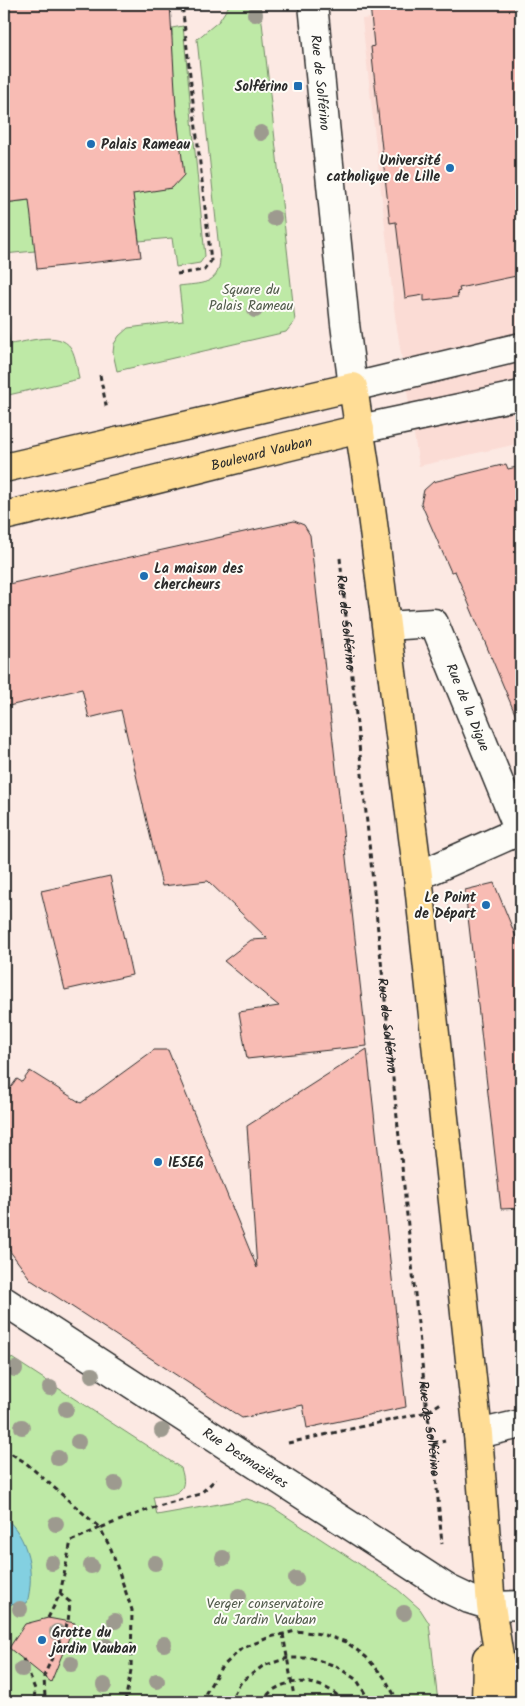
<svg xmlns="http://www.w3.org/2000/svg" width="525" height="1706" font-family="Kalam,sans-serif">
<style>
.built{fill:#fbdcd5}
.green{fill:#bee9a6;stroke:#748a68}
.water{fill:#83d0e1;stroke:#608e98}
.building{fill:#f8bcb4;stroke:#2b2b2b}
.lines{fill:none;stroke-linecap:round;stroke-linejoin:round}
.minor-casing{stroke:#2b2b2b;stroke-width:31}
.secondary-casing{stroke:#2b2b2b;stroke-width:31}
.primary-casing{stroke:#2b2b2b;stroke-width:31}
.path{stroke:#2b2b2b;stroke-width:3;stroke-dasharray:5 4;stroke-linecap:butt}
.minor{stroke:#fdfcf7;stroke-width:28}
.secondary{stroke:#fdfcf7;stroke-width:28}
.primary{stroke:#ffdd96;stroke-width:28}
.tree{fill:#9d9a8f}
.poi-dot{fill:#1f6fb2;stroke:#fdfcf7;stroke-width:2}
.labels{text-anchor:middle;stroke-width:4;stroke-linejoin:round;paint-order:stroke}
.street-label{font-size:14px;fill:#2b2b2b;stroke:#fdfcf7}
.poi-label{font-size:14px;font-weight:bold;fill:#2b2b2b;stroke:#fdfcf7;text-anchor:start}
.park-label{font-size:14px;fill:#505a4a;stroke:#fdfcf7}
</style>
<rect width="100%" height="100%" fill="#fce9e3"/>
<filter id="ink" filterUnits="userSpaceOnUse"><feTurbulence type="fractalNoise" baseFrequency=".02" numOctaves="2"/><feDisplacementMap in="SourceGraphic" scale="10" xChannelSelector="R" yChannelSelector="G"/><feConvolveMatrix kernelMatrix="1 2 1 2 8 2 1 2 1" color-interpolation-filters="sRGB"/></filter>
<g filter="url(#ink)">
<path class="built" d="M 370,4 L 521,4 L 521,443 L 419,466 L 395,316 L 362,19 L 371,18 Z"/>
<g class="green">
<path d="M 230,4 L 260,4 L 295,321 L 286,332 L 117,371 L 113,353 L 114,344 L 119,336 L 128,328 L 183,321 L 179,286 C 200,283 219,286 220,259 L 197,39 L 219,21 Z"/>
<path d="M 183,26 L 205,256 L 200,263 L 176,267 L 172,238 L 139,241 L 138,229 L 129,230 L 125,190 L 176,125 L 179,125 L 178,117 L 175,117 L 166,37 L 172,36 L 172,28 Z"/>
<path d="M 39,199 L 35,251 L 4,254 L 4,203 Z"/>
<path d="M 8,331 L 10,344 C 28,342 59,330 71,348 C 76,357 77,369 79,379 L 4,396 L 4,332 Z"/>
<path d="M 4,1353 L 181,1468 C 190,1495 174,1494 153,1497 L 157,1515 L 247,1499 L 272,1507 L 396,1588 L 420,1609 L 429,1623 L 438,1702 L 4,1702 Z"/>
</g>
<path class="water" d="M 4,1517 C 29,1537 35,1573 27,1603 L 7,1605 L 4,1607 Z"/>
<g class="building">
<path d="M 4,4 L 170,4 L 176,107 L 184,175 L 172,188 L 133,194 L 141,257 L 37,269 L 29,200 L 4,203 Z"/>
<path d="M 370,4 L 521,4 L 521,275 L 459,288 L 460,291 L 457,292 L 458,297 L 424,301 L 424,295 L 405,298 L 396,222 L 390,223 L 371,47 L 374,46 Z"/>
<path d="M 506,464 L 508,469 L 521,466 L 521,728 L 455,571 L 451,572 L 421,503 L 424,490 L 433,482 Z"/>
<path d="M 294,521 L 304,525 L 310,535 L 367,1046 L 247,1059 L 239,1012 L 279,1006 L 224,961 L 251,940 L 268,939 L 208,881 L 162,886 L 121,710 L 89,718 L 82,689 L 4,707 L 4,585 Z"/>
<path d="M 110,876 L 132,975 L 65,990 L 41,891 Z"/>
<path d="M 494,883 L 521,949 L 521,1208 L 501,1209 L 465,890 Z"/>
<path d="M 367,1049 L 406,1407 L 307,1428 L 303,1405 L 242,1418 L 31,1280 L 4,1243 L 4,1097 L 17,1079 L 22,1082 L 30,1071 L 81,1103 L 154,1050 L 168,1050 L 257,1268 L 247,1126 Z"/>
<path d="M 48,1618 L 75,1623 L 51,1682 L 9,1648 L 25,1624 Z"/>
</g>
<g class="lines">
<defs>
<g id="minor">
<path id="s2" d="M 387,626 L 434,623 L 521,836"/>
<path d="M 418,876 L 519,831"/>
<path id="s3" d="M 4,1301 L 448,1589 L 469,1599 L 491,1606 L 521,1605"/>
<path d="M 478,1434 L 521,1424"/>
</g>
<g id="secondary">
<path id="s4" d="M 313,4 L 345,324 L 353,387 L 521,347"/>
<path d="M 360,429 L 521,395"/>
</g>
<g id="primary">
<path d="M 4,468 L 353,387 L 369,492 L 418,876 L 478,1434 L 491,1606 L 506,1702"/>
<path id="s5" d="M 4,516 C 123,489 241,457 360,429"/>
<path d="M 486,1702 L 487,1658"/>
</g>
</defs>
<use href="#minor" class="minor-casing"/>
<use href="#secondary" class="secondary-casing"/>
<use href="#primary" class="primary-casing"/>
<g class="path">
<path d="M 177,274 L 204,270 L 211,261 L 182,4"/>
<path d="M 100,375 L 107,410"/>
<path id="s1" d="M 340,558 L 427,1412 L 433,1444 L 442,1544"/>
<path d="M 288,1443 L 427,1412 L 441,1403"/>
<path d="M 433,1444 L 445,1441"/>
<path d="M 4,1449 L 26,1463 L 100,1528 L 155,1507 L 200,1494 L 216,1479"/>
<path d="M 48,1618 L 60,1594 L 71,1541 L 100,1528 L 111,1549 L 132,1610 L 131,1670 L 125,1702"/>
<path d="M 283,1634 L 295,1702"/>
<path d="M 23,1659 L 35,1689 L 34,1702"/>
<path d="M 40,1702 L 45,1699 L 44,1676 L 68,1622 L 70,1602 L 60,1594"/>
<path d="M 203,1702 L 204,1696 L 220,1669 L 241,1649 L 270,1637 L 296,1631 L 321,1634 L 346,1642 L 366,1657 L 384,1677 L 395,1696 L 396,1702"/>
<path d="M 229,1702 L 241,1682 L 263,1666 L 288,1658 L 311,1658 L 336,1666 L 357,1680 L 370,1702"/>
<path d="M 261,1702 C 265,1699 268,1694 272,1691 C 293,1675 329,1682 343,1702"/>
</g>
<use href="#minor" class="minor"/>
<use href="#secondary" class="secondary"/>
<use href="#primary" class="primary"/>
</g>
<g class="tree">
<circle cx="255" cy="14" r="8"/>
<circle cx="261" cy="133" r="8"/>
<circle cx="274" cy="218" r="8"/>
<circle cx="255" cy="310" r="8"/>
<circle cx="15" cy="1369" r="8"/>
<circle cx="92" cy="1375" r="8"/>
<circle cx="50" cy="1388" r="8"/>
<circle cx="66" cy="1409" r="8"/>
<circle cx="22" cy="1427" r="8"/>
<circle cx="162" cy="1431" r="8"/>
<circle cx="78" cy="1442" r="8"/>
<circle cx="58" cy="1458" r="8"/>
<circle cx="115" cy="1484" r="8"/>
<circle cx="56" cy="1524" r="8"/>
<circle cx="223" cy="1558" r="8"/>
<circle cx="52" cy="1563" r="8"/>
<circle cx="155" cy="1563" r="8"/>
<circle cx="91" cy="1566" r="8"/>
<circle cx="296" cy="1579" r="8"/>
<circle cx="239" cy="1596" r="8"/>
<circle cx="20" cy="1609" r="8"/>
<circle cx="404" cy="1613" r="8"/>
<circle cx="115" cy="1621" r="8"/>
<circle cx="57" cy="1632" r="8"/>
<circle cx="164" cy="1644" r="8"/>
<circle cx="106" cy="1646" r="8"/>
<circle cx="71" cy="1664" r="8"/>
<circle cx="22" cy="1669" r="8"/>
<circle cx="157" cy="1681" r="8"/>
<circle cx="104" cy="1685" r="8"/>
</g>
</g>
<g class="poi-dot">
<rect x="293" y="81" width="10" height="10" rx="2.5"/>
<circle cx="91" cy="144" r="5"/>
<circle cx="450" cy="168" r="5"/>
<circle cx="144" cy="576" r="5"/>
<circle cx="486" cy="905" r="5"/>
<circle cx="158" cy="1162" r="5"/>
<circle cx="42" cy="1640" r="5"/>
</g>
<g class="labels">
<g class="street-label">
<text dy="5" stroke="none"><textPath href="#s4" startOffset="79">Rue de Solférino</textPath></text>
<text dy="5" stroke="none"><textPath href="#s5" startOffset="265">Boulevard Vauban</textPath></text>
<text dy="5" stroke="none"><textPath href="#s1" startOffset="65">Rue de Solférino</textPath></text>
<text dy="5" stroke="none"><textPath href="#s2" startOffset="138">Rue de la Digue</textPath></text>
<text dy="5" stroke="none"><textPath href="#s1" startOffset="470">Rue de Solférino</textPath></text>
<text dy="5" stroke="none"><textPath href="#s1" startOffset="875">Rue de Solférino</textPath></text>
<text dy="5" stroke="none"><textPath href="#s3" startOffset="288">Rue Desmazières</textPath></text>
</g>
<g class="poi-label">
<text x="288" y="91" text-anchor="end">Solférino</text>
<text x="101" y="149">Palais Rameau</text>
<text x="440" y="165" text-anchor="end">Université<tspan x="440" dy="16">catholique de Lille</tspan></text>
<text x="154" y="573">La maison des<tspan x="154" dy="16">chercheurs</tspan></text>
<text x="476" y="902" text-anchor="end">Le Point<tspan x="476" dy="16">de Départ</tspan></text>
<text x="168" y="1167">IESEG</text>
<text x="52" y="1637">Grotte du<tspan x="52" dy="16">jardin Vauban</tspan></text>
</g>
<g class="park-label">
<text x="251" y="294">Square du<tspan x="251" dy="16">Palais Rameau</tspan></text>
<text x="265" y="1608">Verger conservatoire<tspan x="265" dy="16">du Jardin Vauban</tspan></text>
</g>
</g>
<rect width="525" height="1706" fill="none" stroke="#fdfcf7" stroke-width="20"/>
<rect x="10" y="10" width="505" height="1686" fill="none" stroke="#2b2b2b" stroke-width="2" filter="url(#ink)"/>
</svg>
